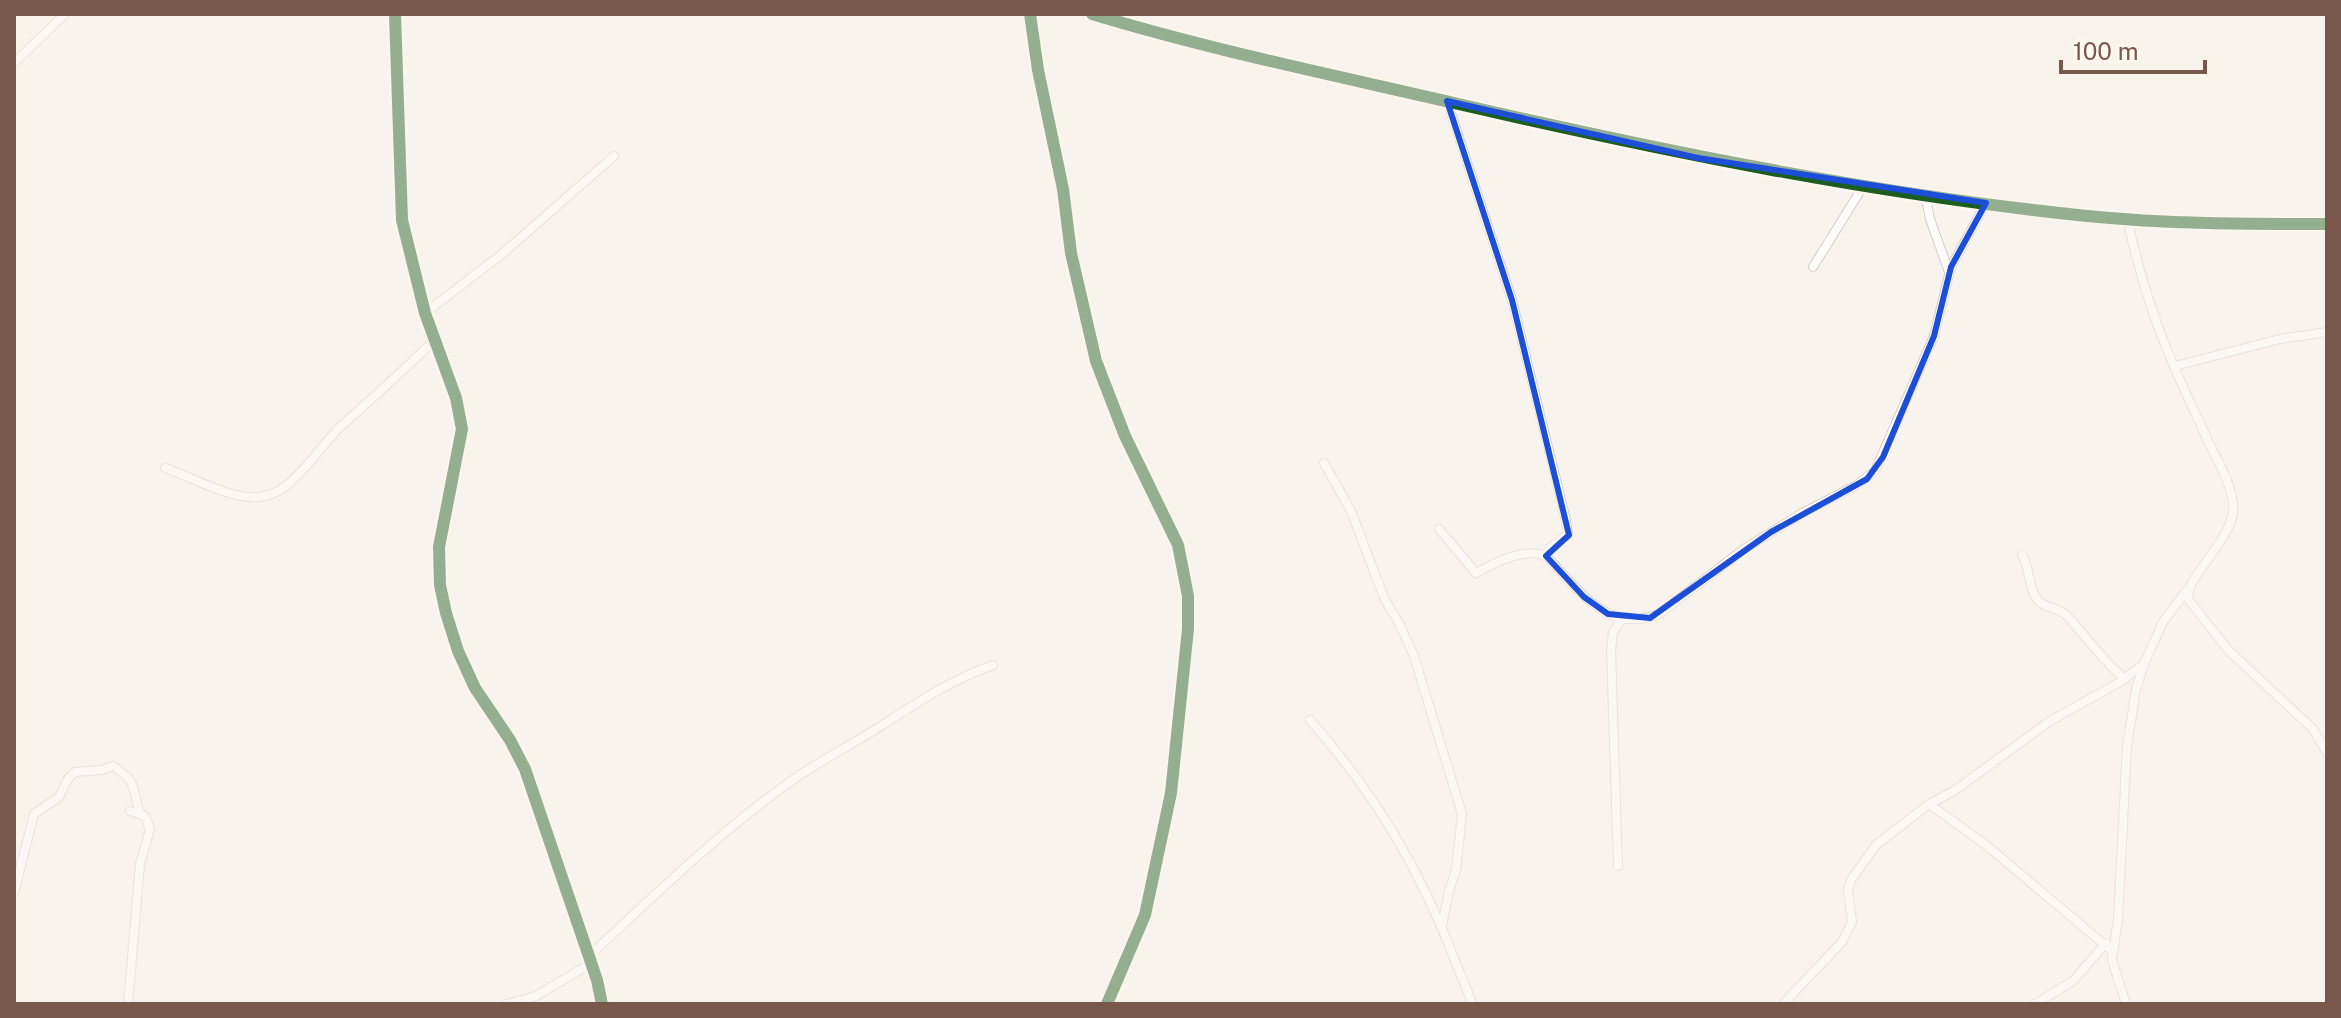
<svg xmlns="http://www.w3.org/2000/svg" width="2341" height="1018" font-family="'Public Sans',sans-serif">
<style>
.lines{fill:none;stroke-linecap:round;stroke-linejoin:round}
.minor-casing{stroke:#d7cfca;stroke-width:10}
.tertiary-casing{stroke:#d7cfca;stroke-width:12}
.minor{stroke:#fefdfc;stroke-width:8}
.tertiary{stroke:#fefdfc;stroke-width:10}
.cycleway-casing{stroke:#fff8ef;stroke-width:17}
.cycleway{stroke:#1b5e20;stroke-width:12}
.marked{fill:none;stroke:#1d4ed8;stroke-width:6;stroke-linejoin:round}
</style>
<rect width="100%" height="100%" fill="#f8f3ed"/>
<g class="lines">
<defs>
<g id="minor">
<path d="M 395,14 L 402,220 L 425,313 L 456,398 L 462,429 L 439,547 L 440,585 L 446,613 L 458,651 L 475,688 L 510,740 L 525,769 L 597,980 L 602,1004"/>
<path d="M 1030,14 L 1038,70 L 1063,189 L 1071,253 L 1096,361 L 1125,436 L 1178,545 L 1188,596 L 1188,629 L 1171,793 L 1145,915 L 1107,1004"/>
<path d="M 14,63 L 65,14"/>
<path d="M 1447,101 L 1512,300 L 1566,520 L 1568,534 L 1550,548 L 1546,556 C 1570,580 1589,609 1622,619"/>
<path d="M 1925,194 L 1930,219 L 1949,272"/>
<path d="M 2127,218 C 2137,264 2150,309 2168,352 C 2180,382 2195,412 2208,441 C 2218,461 2230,481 2233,503 C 2238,536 2185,576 2188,599 L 2229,651 L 2313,729 L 2327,753"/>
<path d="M 1813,267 L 1864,185"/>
<path d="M 425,313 L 502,254 L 614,156"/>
<path d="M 2175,366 L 2280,339 L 2327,332"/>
<path d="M 1324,463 L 1351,511 L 1385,600 L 1399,623 L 1414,656 L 1462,814 L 1456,870 L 1449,891 L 1442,925"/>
<path d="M 165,468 C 191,477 232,500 258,497 C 269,496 278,492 286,486 C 307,469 321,446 340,427 C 372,398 404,371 434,340"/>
<path d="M 1439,529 L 1476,573 C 1496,562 1525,547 1546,556"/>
<path d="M 2022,555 C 2030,569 2028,583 2035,596 C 2041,609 2057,606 2066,615 C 2086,636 2102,660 2125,679"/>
<path d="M 1310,720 C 1376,795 1421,871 1456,963 C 1461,977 1468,990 1472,1004"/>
<path d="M 1929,804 L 1986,845 L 2112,951"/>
<path d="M 1618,866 L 1611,650 L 1613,632 L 1622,619 L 1640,619 L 1658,615 L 1744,549 L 1804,512 L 1855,486 L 1875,471 L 1934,336 L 1951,267 L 1986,203"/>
<path d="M 14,893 L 34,814 L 59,797 L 68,779 L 75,772 L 102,770 L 113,766 C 140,785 130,785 140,813"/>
<path d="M 589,956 C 653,897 716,835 787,784 C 817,762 850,746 881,726 C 918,702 951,680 993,665"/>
<path d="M 128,1004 L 140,864 L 150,829 L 145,816 L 130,811"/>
<path d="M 507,1004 L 536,996 L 583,968 L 592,966"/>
<path d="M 1783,1004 L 1842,942 L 1852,922 L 1848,889 L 1851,880 L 1876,845 L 1929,804 L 1954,791 L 2050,721 L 2120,682 L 2144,664"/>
<path d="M 2035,1004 L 2073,981 L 2106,943"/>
<path d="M 2126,1004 L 2112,960 L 2118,920 L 2127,746 L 2136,689 L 2144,664 L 2163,622 L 2186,591"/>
</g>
<path id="tertiary" d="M 1092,14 C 1211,50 1333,75 1454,103 C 1663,151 1873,194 2087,216 C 2167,224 2247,224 2327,224"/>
</defs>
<use href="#minor" class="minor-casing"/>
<use href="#tertiary" class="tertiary-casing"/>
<use href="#minor" class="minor"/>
<use href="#tertiary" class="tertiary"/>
<defs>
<g id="cycleway">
<path d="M 395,14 L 402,220 L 425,313 L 456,398 L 462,429 L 439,547 L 440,585 L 446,613 L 458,651 L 475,688 L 510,740 L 525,769 L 597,980 L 602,1004"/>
<path d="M 1030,14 L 1038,70 L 1063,189 L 1071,253 L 1096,361 L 1125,436 L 1178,545 L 1188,596 L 1188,629 L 1171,793 L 1145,915 L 1107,1004"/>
<path d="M 1092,14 C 1211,50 1333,75 1454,103 C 1663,151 1873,194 2087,216 C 2167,224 2247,224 2327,224"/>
</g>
</defs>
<use href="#cycleway" class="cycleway-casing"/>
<use href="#cycleway" class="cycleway"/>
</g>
<path d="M0 0H2341V1018H0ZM 1447,101 L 1698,158 L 1986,203 L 1951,267 L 1934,336 L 1883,457 L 1867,479 L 1771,532 L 1650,618 L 1608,614 L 1584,597 L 1546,556 L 1569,535 L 1512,300 Z" fill="#f8f3ed" fill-opacity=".55" fill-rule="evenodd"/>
<path class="marked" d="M 1447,101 L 1698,158 L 1986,203 L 1951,267 L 1934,336 L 1883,457 L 1867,479 L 1771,532 L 1650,618 L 1608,614 L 1584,597 L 1546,556 L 1569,535 L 1512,300 Z"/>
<rect width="2341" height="1018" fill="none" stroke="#78584b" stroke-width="32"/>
<path d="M2061 60v12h144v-12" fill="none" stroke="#78584b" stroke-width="4"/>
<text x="2073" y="60" font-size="24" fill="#78584b" stroke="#fff8ef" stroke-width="6" paint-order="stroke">100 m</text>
</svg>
